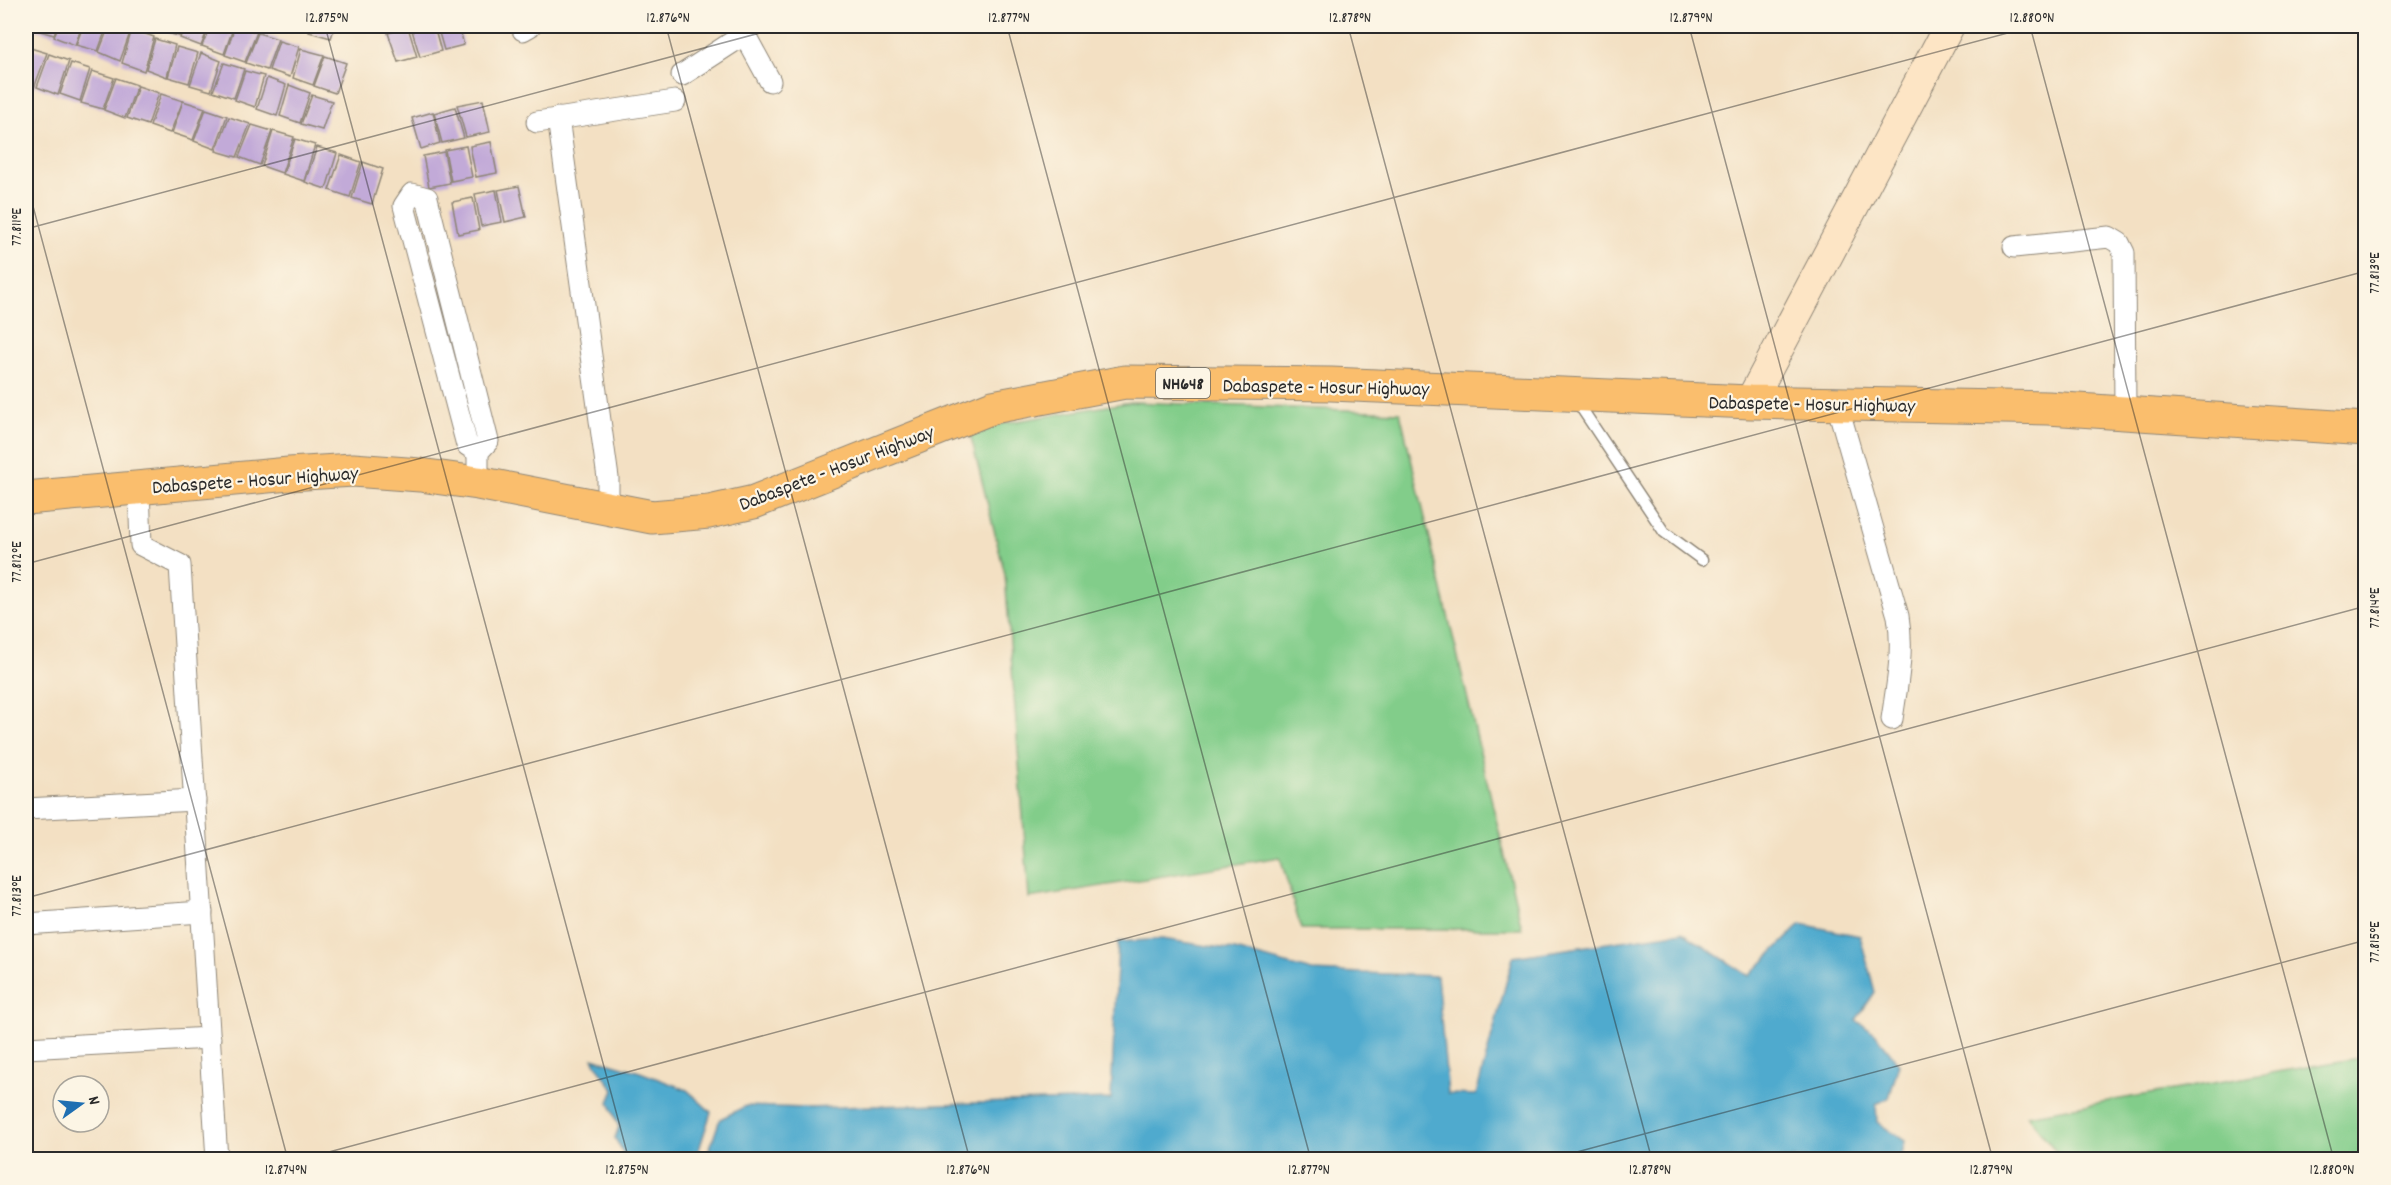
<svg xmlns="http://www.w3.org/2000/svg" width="2391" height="1185" font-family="Dekko,sans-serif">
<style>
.green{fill:#82cd8a;stroke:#567c5a;stroke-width:1.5}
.water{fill:#50aace;stroke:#3e6a7c;stroke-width:1.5}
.building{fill:#c2aad8}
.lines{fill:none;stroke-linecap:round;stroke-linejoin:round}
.lane-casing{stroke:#8f8677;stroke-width:13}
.street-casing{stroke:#8f8677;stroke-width:23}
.secondary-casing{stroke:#8f8677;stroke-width:32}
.highway-casing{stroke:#8f8677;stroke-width:35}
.lane{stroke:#fff;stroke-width:10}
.street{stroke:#fff;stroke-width:21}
.secondary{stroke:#fde5c5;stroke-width:30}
.highway{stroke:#fabe6d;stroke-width:33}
.ticks{fill:none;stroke:#2b2b2b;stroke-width:1.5;stroke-opacity:0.45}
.labels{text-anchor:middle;stroke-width:4.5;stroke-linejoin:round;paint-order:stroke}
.shield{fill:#fcf5e5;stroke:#6a6863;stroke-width:1.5}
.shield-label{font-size:18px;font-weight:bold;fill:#2b2b2b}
.street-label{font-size:20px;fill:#2b2b2b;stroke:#fcf5e5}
.neatline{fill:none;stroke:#2b2b2b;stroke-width:2}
.ticks-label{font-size:15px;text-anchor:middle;fill:#2b2b2b}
</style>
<rect width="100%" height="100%" fill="#fcf5e5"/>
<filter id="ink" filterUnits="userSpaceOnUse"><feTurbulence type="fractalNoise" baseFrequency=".0167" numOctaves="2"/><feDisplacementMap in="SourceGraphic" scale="12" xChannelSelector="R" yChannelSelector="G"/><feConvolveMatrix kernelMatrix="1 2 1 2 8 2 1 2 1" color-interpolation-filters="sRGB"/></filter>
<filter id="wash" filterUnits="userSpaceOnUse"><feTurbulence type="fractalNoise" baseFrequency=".008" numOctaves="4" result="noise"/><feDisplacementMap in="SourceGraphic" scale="24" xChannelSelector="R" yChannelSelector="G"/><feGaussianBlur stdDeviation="1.35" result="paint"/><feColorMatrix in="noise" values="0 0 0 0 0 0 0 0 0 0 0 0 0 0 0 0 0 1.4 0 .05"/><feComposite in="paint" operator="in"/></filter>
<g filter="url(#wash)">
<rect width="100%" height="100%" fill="#f3e0c3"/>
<g class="green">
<path d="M 1131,402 L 1400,412 L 1522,929 L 1301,929 L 1280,857 L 1029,898 L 1005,574 L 969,429 Z"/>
<path d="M 2365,1057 L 2365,1159 L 2062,1159 L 2027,1115 Z"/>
</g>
<g class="water">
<path d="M 1801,924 L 1860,936 L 1875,992 L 1856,1020 L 1875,1033 L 1899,1064 L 1889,1098 L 1876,1104 L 1877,1122 L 1905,1141 L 1901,1159 L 706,1159 L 720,1119 L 746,1106 L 806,1108 L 1111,1099 L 1118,942 L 1162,939 L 1235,950 L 1312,971 L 1437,976 L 1448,1094 L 1476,1095 L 1513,957 L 1682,932 L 1749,976 Z"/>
<path d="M 593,1058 L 640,1072 L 687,1090 L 711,1112 L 696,1159 L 624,1159 L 623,1153 L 615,1138 L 619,1127 L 609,1102 L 614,1090 C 607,1079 599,1071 593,1058 Z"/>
</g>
<g id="blocks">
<g class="building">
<path d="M 34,26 L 57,26 L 54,35 L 33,29 Z"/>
<path d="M 58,26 L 82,26 L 75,45 L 54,37 Z"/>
<path d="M 83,26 L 107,26 L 98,51 L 76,45 Z"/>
<path d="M 109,26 L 118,26 L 131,30 L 120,61 L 99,52 Z"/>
<path d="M 161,26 L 182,26 L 179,36 L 159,31 Z"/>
<path d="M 184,26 L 209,26 L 201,46 L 180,38 Z"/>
<path d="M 210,26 L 234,26 L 224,54 L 202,46 Z"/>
<path d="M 235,26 L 257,32 L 245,62 L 225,55 Z"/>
<path d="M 311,26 L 335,26 L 331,38 L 309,32 Z"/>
<path d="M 415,26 L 434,26 L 441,51 L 420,57 L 411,27 Z"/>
<path d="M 437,26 L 459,26 L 464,45 L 444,50 Z"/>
<path d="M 408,27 L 417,57 L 398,62 L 388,33 Z"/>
<path d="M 132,29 L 154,37 L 144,71 L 122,63 Z"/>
<path d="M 258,33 L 278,39 L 267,70 L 246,63 Z"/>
<path d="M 155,39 L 175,45 L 167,77 L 146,69 Z"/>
<path d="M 279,41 L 299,47 L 290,77 L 269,70 Z"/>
<path d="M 27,47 L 47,53 L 34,88 L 26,84 Z"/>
<path d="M 177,47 L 198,53 L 189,83 L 168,77 Z"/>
<path d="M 301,49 L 324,55 L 313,85 L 293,78 Z"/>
<path d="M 201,53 L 221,61 L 211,91 L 190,85 Z"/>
<path d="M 49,54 L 69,61 L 58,95 L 37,87 Z"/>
<path d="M 325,56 L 346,63 L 335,93 L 314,86 Z"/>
<path d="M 71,63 L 90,69 L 80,101 L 60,94 Z"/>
<path d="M 224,63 L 244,69 L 234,98 L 213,91 Z"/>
<path d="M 92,71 L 114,78 L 103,109 L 81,103 Z"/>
<path d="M 245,71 L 264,76 L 255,107 L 235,100 Z"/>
<path d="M 116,78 L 137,85 L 125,118 L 104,110 Z"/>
<path d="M 267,78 L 286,85 L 277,116 L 257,109 Z"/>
<path d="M 289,85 L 310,93 L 300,123 L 280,116 Z"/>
<path d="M 138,86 L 159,93 L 148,125 L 127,118 Z"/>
<path d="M 161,94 L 183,101 L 170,133 L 150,126 Z"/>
<path d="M 312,95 L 332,101 L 322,130 L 301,124 Z"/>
<path d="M 483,100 L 490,132 L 466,137 L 457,105 Z"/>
<path d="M 183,101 L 205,108 L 193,140 L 172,133 Z"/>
<path d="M 455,107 L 464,138 L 442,143 L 434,113 Z"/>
<path d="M 206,109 L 227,116 L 215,149 L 194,141 Z"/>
<path d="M 433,112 L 440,143 L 421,149 L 412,118 Z"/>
<path d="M 229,117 L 250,124 L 237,157 L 216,151 Z"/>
<path d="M 252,125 L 272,131 L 260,165 L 239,157 Z"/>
<path d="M 273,131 L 294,137 L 282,173 L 262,166 Z"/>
<path d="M 295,139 L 315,145 L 304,181 L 283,174 Z"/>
<path d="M 491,142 L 497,173 L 476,177 L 470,146 Z"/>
<path d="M 466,146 L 472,177 L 451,181 L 445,150 Z"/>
<path d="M 317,147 L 337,153 L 326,189 L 305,182 Z"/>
<path d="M 444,152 L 450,183 L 429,187 L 423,156 Z"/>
<path d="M 341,155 L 361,162 L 350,197 L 329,190 Z"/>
<path d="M 363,162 L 383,169 L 372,204 L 352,198 Z"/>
<path d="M 519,186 L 526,217 L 505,222 L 498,190 Z"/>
<path d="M 496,190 L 502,222 L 481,226 L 475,194 Z"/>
<path d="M 473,198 L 479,230 L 458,234 L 452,202 Z"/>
</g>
</g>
</g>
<g filter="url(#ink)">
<use href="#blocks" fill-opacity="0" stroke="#8f8677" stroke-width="1.5"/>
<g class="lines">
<defs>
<path id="lane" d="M 1576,400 L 1664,532 L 1702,560"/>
<g id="street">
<path d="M 740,26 L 770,81"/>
<path d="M 523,30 L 530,26"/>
<path d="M 682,75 L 745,34"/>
<path d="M 558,118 L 608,478 L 608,509"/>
<path d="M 537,122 L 675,101"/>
<path d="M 2014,247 L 2109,237 L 2119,243 L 2124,253 L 2125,413"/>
<path d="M 1837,404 L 1898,616 C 1904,651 1897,685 1892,719"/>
<path d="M 478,483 L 478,452 L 488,441 L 427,198 L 412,194 L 404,206 L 467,445 L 478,452"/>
<path d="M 139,488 L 141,545 L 180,565 L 217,1160"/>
<path d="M 26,809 L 195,800"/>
<path d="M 26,924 L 202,912"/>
<path d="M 26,1048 L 210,1038"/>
</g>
<path id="secondary" d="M 1750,402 L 1949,26"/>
<path id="highway" d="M 26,498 L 289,474 L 353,470 L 420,475 L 478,483 L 652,517 L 709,512 L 754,502 L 993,407 L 1125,382 L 1331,384 L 1750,402 L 2048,408 L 2366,429"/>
</defs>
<use href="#lane" class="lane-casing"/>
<use href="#street" class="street-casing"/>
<use href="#secondary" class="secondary-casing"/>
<use href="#highway" class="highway-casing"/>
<use href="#lane" class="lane"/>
<use href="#street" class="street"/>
<use href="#secondary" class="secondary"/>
<use href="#highway" class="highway"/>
</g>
</g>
<path class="ticks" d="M 325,26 L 629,1160M 666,26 L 970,1160M 1007,26 L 1311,1160M 1348,26 L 1652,1160M 1689,26 L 1993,1160M 2030,26 L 2334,1160M 26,180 L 288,1160M 26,229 L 786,26M 26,564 L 2034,26M 26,898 L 2366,271M 299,1160 L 2366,606M 1547,1160 L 2366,940"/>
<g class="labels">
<rect class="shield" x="1156" y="368" width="54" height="30" rx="4.5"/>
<g class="shield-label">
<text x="1183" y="389">NH648</text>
</g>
<g class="street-label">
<text transform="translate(1326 386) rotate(1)" y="7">Dabaspete - Hosur Highway</text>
<text transform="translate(1812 403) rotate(1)" y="7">Dabaspete - Hosur Highway</text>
<text transform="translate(836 467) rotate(-21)" y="7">Dabaspete - Hosur Highway</text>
<text transform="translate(255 479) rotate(-4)" y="7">Dabaspete - Hosur Highway</text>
</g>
</g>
<rect width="2391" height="1185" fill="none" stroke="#fcf5e5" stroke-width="66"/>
<g transform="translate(81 1104) rotate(75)"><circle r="28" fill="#fcf5e5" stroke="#a8a49b" stroke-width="1.5"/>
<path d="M0-4.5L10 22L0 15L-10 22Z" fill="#1f6fb2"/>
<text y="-9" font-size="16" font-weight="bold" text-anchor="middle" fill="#2b2b2b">N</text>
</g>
<rect x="33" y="33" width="2325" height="1119" class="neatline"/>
<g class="ticks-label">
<text x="327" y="22">12.875°N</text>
<text x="668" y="22">12.876°N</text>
<text x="1009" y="22">12.877°N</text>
<text x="1350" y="22">12.878°N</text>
<text x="1691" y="22">12.879°N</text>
<text x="2032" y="22">12.880°N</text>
<text transform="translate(16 227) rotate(-90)" y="5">77.811°E</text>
<text transform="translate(2374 273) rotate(-90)" y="5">77.813°E</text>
<text transform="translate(16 562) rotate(-90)" y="5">77.812°E</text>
<text transform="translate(2374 608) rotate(-90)" y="5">77.814°E</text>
<text transform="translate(16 896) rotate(-90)" y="5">77.813°E</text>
<text transform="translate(2374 942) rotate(-90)" y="5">77.815°E</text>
<text x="286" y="1174">12.874°N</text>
<text x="627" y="1174">12.875°N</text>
<text x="968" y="1174">12.876°N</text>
<text x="1309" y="1174">12.877°N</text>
<text x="1650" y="1174">12.878°N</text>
<text x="1991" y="1174">12.879°N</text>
<text x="2332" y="1174">12.880°N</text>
</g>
</svg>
